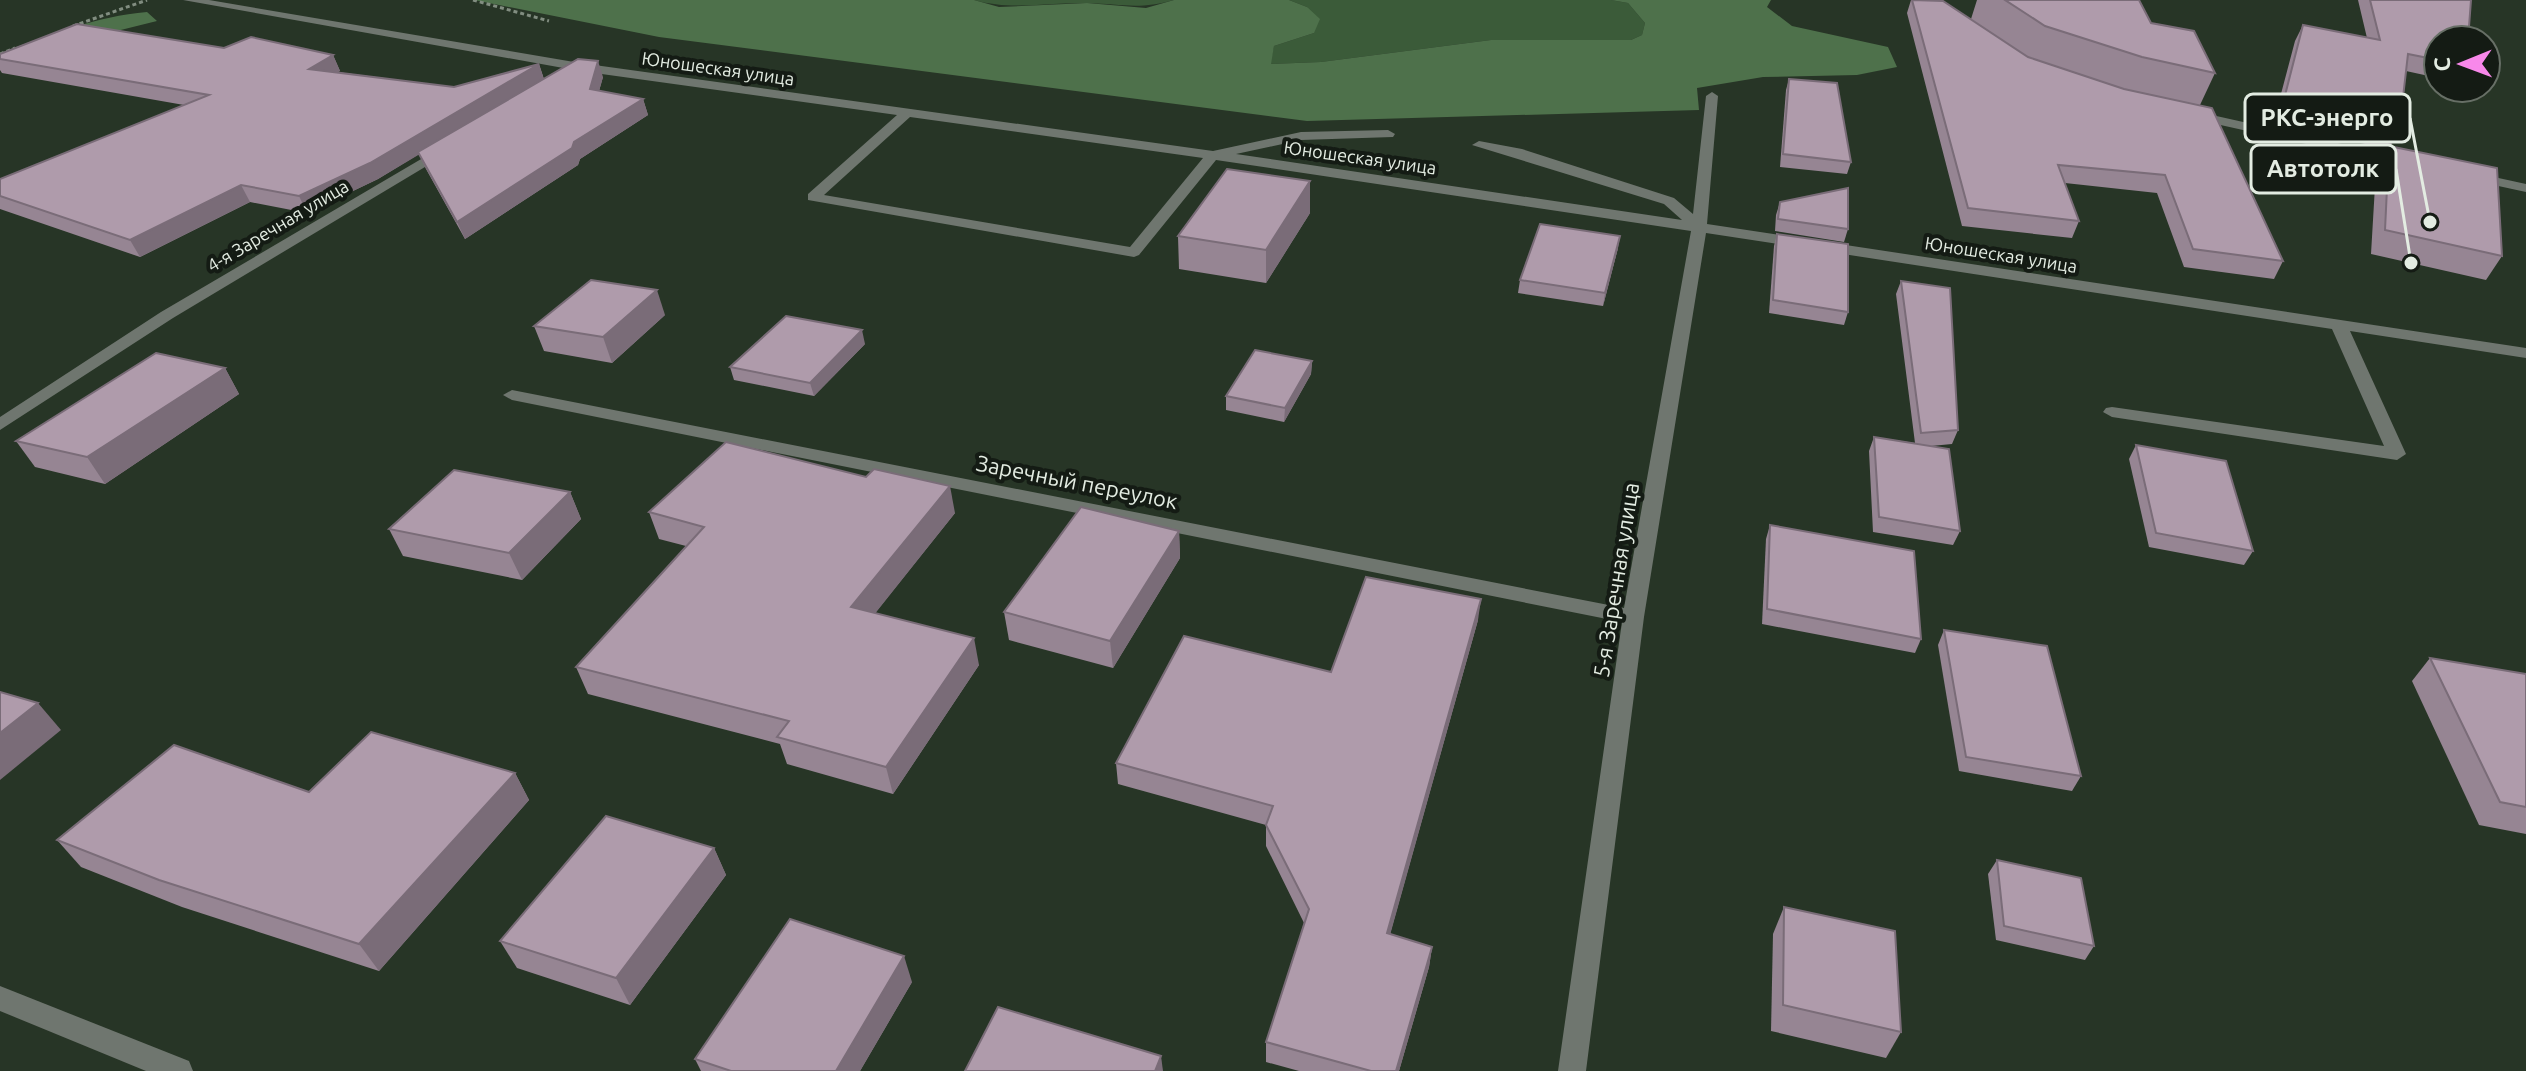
<svg xmlns="http://www.w3.org/2000/svg" width="2526" height="1071" font-family="Ubuntu,sans-serif">
<style>
.green{fill:#3b5b39}
.forest{fill:#4e714b}
.lines{fill:none;stroke-linecap:round;stroke-linejoin:round}
.path{stroke:#818d80;stroke-width:3;stroke-dasharray:4 3;stroke-linecap:butt}
.minor{fill:#6f766f;fill-rule:evenodd}
.wall{fill:#968593}
.shaded-wall{fill:#7a6c78}
.building{fill:#af9bab;stroke:#7a6c78;stroke-width:2}
.labels{text-anchor:middle;stroke-width:8;stroke-linejoin:round;paint-order:stroke}
.far-street-label{font-size:18px;fill:#e3ece2;stroke:#141b14}
.street-label{font-size:22px;fill:#e3ece2;stroke:#141b14}
.leader{fill:none;stroke:#e3ece2;stroke-width:3}
.callout-dot{fill:#e3ece2;stroke:#141b14;stroke-width:3}
.callout{fill:#141b14;stroke:#e3ece2;stroke-width:3}
.callout-label{font-size:24px;text-anchor:middle;font-weight:bold;fill:#e3ece2}
</style>
<rect width="100%" height="100%" fill="#273526"/>
<g class="green">
<path d="M 974,0 L 1174,0 C 1139,10 1122,4 1087,3 C 1047,2 1012,11 974,0 Z"/>
<path d="M 1289,0 L 1611,0 L 1628,3 L 1645,23 L 1642,35 L 1631,40 L 1491,40 L 1321,62 L 1270,64 L 1274,46 L 1314,33 L 1307,7 Z"/>
</g>
<g class="forest">
<path d="M 474,0 L 974,0 L 999,7 L 1087,3 L 1146,8 L 1174,0 L 1289,0 L 1307,7 L 1320,19 L 1314,33 L 1274,46 L 1271,64 L 1321,62 L 1491,40 L 1631,40 L 1642,35 L 1645,23 L 1628,3 L 1611,0 L 1771,0 L 1767,7 L 1792,26 L 1888,47 L 1897,67 L 1857,75 L 1763,77 L 1697,88 L 1699,110 L 1307,121 L 659,37 Z"/>
<path d="M 147,12 L 157,21 L 0,60 L 0,53 C 47,36 97,16 147,12 Z"/>
</g>
<g class="lines">
<g class="path">
<path d="M 473,0 L 549,21"/>
<path d="M 73,26 L 147,0"/>
<path d="M 0,54 L 15,48"/>
</g>
<g class="minor">
<path d="M 183,0 L 209,0 L 580,63 L 1213,151 L 1301,132 L 1388,130 L 1395,134 L 1393,137 L 1301,140 L 1236,154 L 1682,220 L 1664,204 L 1472,145 L 1479,141 L 1522,149 L 1674,198 L 1693,214 L 1706,96 L 1712,92 L 1718,96 L 1707,224 L 2526,348 L 2526,358 L 2350,331 L 2406,454 L 2397,460 L 2112,417 L 2103,412 L 2106,408 L 2112,407 L 2384,446 L 2332,329 L 1706,233 L 1644,617 L 1586,1071 L 1558,1071 L 1622,622 L 512,400 L 503,395 L 512,390 L 1624,608 L 1691,231 L 1216,160 L 1139,255 L 1134,257 L 808,200 L 808,194 L 897,115 L 580,71 ZM 910,117 L 1203,158 L 1130,247 L 824,195 Z"/>
<path d="M 2194,111 L 2409,159 L 2416,163 L 2409,167 L 2189,118 L 2187,115 Z"/>
<path d="M 445,145 L 450,146 L 450,152 L 173,318 L 0,430 L 0,417 L 161,312 Z"/>
<path d="M 2471,172 L 2526,184 L 2526,192 L 2466,179 L 2466,173 Z"/>
<path d="M 0,986 L 189,1061 L 193,1071 L 146,1071 L 0,1011 Z"/>
</g>
</g>
<g class="wall">
<path d="M 1911,0 L 1936,0 L 1971,19 L 1977,0 L 2139,0 L 2151,23 L 2215,73 L 2200,105 L 2283,261 L 2274,279 L 2184,267 L 2157,193 L 2065,183 L 2079,221 L 2072,238 L 1962,226 L 1907,13 Z"/>
<path d="M 2358,0 L 2471,0 L 2438,40 L 2438,78 L 2406,71 L 2399,132 L 2390,146 L 2502,256 L 2486,280 L 2371,254 L 2376,169 L 2388,149 L 2273,124 L 2295,41 L 2303,25 L 2367,38 Z"/>
<path d="M 224,48 L 333,55 L 340,71 L 337,72 L 454,87 L 539,64 L 544,79 L 603,77 L 599,91 L 643,99 L 648,115 L 580,159 L 578,165 L 465,239 L 426,169 L 419,154 L 378,179 L 307,213 L 250,202 L 140,257 L 0,209 L 0,179 L 184,105 L 2,73 L 0,70 L 0,54 Z"/>
<path d="M 1789,79 L 1851,162 L 1847,174 L 1780,167 L 1786,90 Z"/>
<path d="M 1780,202 L 1848,229 L 1844,242 L 1775,231 L 1776,215 Z"/>
<path d="M 1310,213 L 1266,283 L 1179,269 L 1178,236 Z"/>
<path d="M 1777,234 L 1848,312 L 1844,325 L 1769,313 L 1774,246 Z"/>
<path d="M 1618,248 L 1603,306 L 1518,293 L 1520,280 Z"/>
<path d="M 1901,281 L 1958,430 L 1952,444 L 1931,446 L 1960,531 L 1953,545 L 1873,532 L 1869,451 L 1874,437 L 1915,443 L 1896,294 Z"/>
<path d="M 665,315 L 612,363 L 544,351 L 534,326 Z"/>
<path d="M 865,344 L 814,396 L 734,380 L 730,367 Z"/>
<path d="M 1312,361 L 1311,374 L 1284,422 L 1226,410 L 1226,396 Z"/>
<path d="M 225,368 L 239,394 L 105,484 L 35,467 L 16,441 Z"/>
<path d="M 2136,445 L 2253,551 L 2244,565 L 2149,547 L 2129,459 Z"/>
<path d="M 570,492 L 581,519 L 522,580 L 403,556 L 389,529 Z"/>
<path d="M 649,512 L 955,513 L 875,613 L 979,665 L 893,794 L 787,764 L 780,744 L 588,694 L 576,667 L 686,546 L 659,539 Z"/>
<path d="M 1770,525 L 1921,639 L 1915,653 L 1762,624 L 1766,539 Z"/>
<path d="M 1179,531 L 1180,558 L 1113,668 L 1009,640 L 1004,612 Z"/>
<path d="M 1478,620 L 1390,934 L 1432,947 L 1429,967 L 1399,1071 L 1299,1071 L 1266,1062 L 1266,1042 L 1304,923 L 1266,846 L 1266,825 L 1118,784 L 1116,763 L 1331,672 Z"/>
<path d="M 1944,630 L 2081,776 L 2072,791 L 1959,771 L 1938,645 Z"/>
<path d="M 2430,658 L 2526,674 L 2526,834 L 2479,825 L 2412,681 Z"/>
<path d="M 515,773 L 529,800 L 379,971 L 182,907 L 81,867 L 57,840 L 309,792 Z"/>
<path d="M 714,848 L 726,875 L 630,1005 L 517,968 L 500,941 Z"/>
<path d="M 1997,860 L 2094,946 L 2085,960 L 1996,940 L 1988,874 Z"/>
<path d="M 1784,907 L 1901,1032 L 1886,1058 L 1771,1031 L 1773,934 Z"/>
<path d="M 912,982 L 860,1071 L 701,1071 L 695,1059 Z"/>
</g>
<g class="shaded-wall">
<path d="M 333,55 L 340,71 L 316,84 L 309,69 Z"/>
<path d="M 598,61 L 603,77 L 595,105 L 590,89 Z"/>
<path d="M 539,64 L 544,80 L 378,179 L 307,213 L 299,196 Z"/>
<path d="M 643,99 L 648,115 L 580,159 L 578,165 L 465,239 L 457,222 L 574,142 Z"/>
<path d="M 1310,181 L 1310,213 L 1266,283 L 1266,250 Z"/>
<path d="M 241,185 L 250,202 L 140,257 L 130,240 Z"/>
<path d="M 1620,236 L 1618,248 L 1603,306 L 1605,293 Z"/>
<path d="M 657,290 L 665,315 L 612,363 L 603,337 Z"/>
<path d="M 862,330 L 865,344 L 814,396 L 810,383 Z"/>
<path d="M 1312,361 L 1311,374 L 1284,422 L 1285,408 Z"/>
<path d="M 225,368 L 239,394 L 105,484 L 87,457 Z"/>
<path d="M 950,486 L 955,513 L 858,635 L 851,607 Z"/>
<path d="M 570,492 L 581,519 L 522,580 L 509,553 Z"/>
<path d="M 1179,531 L 1180,558 L 1113,668 L 1110,641 Z"/>
<path d="M 1481,599 L 1478,620 L 1385,953 L 1387,933 Z"/>
<path d="M 974,638 L 979,665 L 893,794 L 886,767 Z"/>
<path d="M 38,703 L 61,730 L 0,780 L 0,733 Z"/>
<path d="M 515,773 L 529,800 L 379,971 L 359,944 Z"/>
<path d="M 714,848 L 726,875 L 630,1005 L 616,978 Z"/>
<path d="M 1432,947 L 1429,967 L 1399,1071 L 1396,1071 Z"/>
<path d="M 904,956 L 912,982 L 860,1071 L 836,1071 Z"/>
<path d="M 1161,1056 L 1163,1071 L 1155,1071 Z"/>
</g>
<g class="building">
<path d="M 1912,0 L 1943,1 L 2028,57 L 2124,89 L 2212,108 L 2283,261 L 2193,249 L 2165,175 L 2058,165 L 2079,221 L 1968,208 Z"/>
<path d="M 2005,0 L 2139,0 L 2151,23 L 2194,31 L 2215,73 L 2142,57 L 2045,26 Z"/>
<path d="M 2370,0 L 2471,0 L 2468,40 L 2438,40 L 2438,60 L 2408,54 L 2399,132 L 2282,107 L 2303,25 L 2380,40 Z"/>
<path d="M 77,24 L 224,48 L 251,37 L 333,55 L 309,69 L 454,87 L 539,64 L 370,163 L 299,196 L 241,185 L 130,240 L 0,196 L 0,179 L 209,95 L 0,59 L 0,54 Z"/>
<path d="M 578,59 L 598,61 L 590,89 L 643,99 L 574,142 L 572,148 L 457,222 L 418,152 Z"/>
<path d="M 1789,79 L 1837,83 L 1851,162 L 1783,154 Z"/>
<path d="M 2389,146 L 2497,168 L 2502,256 L 2385,230 Z"/>
<path d="M 1227,169 L 1310,181 L 1266,250 L 1178,236 Z"/>
<path d="M 1848,188 L 1848,229 L 1778,219 L 1780,202 Z"/>
<path d="M 1540,224 L 1620,236 L 1605,293 L 1520,280 Z"/>
<path d="M 1777,234 L 1848,244 L 1848,312 L 1773,300 Z"/>
<path d="M 591,280 L 657,290 L 603,337 L 534,326 Z"/>
<path d="M 1901,281 L 1950,288 L 1958,430 L 1921,433 Z"/>
<path d="M 786,316 L 862,330 L 810,383 L 730,367 Z"/>
<path d="M 1255,350 L 1312,361 L 1285,408 L 1226,396 Z"/>
<path d="M 156,353 L 225,368 L 87,457 L 16,441 Z"/>
<path d="M 1874,437 L 1949,449 L 1960,531 L 1879,517 Z"/>
<path d="M 726,442 L 866,477 L 874,469 L 950,486 L 851,607 L 974,638 L 886,767 L 777,737 L 789,721 L 576,667 L 704,527 L 649,512 Z"/>
<path d="M 2136,445 L 2226,461 L 2253,551 L 2156,533 Z"/>
<path d="M 454,470 L 570,492 L 509,553 L 389,529 Z"/>
<path d="M 1081,507 L 1179,531 L 1110,641 L 1004,612 Z"/>
<path d="M 1770,525 L 1914,551 L 1921,639 L 1767,609 Z"/>
<path d="M 1366,577 L 1481,599 L 1387,933 L 1432,947 L 1396,1071 L 1371,1071 L 1266,1042 L 1309,909 L 1266,825 L 1273,806 L 1116,763 L 1184,636 L 1331,672 Z"/>
<path d="M 1944,630 L 2047,646 L 2081,776 L 1966,757 Z"/>
<path d="M 2430,658 L 2526,674 L 2526,807 L 2500,802 Z"/>
<path d="M 0,692 L 38,703 L 0,733 Z"/>
<path d="M 371,732 L 515,773 L 359,944 L 159,880 L 57,840 L 174,745 L 309,792 Z"/>
<path d="M 606,816 L 714,848 L 616,978 L 500,941 Z"/>
<path d="M 1997,860 L 2081,878 L 2094,946 L 2004,926 Z"/>
<path d="M 1784,907 L 1895,931 L 1901,1032 L 1783,1005 Z"/>
<path d="M 790,919 L 904,956 L 836,1071 L 731,1071 L 695,1059 Z"/>
<path d="M 998,1007 L 1161,1056 L 1155,1071 L 965,1071 Z"/>
</g>
<g class="labels">
<g class="far-street-label">
<text transform="translate(718 69) rotate(8)" y="6">Юношеская улица</text>
<text transform="translate(1360 158) rotate(8)" y="6">Юношеская улица</text>
<text transform="translate(278 226) rotate(-31)" y="6">4-я Заречная улица</text>
<text transform="translate(2001 255) rotate(9)" y="6">Юношеская улица</text>
</g>
<g class="street-label">
<text transform="translate(1077 482) rotate(11)" y="8">Заречный переулок</text>
<text transform="translate(1616 580) rotate(-81)" y="8">5-я Заречная улица</text>
</g>
</g>
<path class="leader" d="M2430 222L2410 118M2411 263L2396 169"/>
<g class="callout-dot">
<circle cx="2430" cy="222" r="8"/>
<circle cx="2411" cy="263" r="8"/>
</g>
<g class="callout">
<rect x="2245" y="94" width="165" height="48" rx="8"/>
<rect x="2251" y="145" width="145" height="48" rx="8"/>
</g>
<g class="callout-label">
<text x="2327" y="126">РКС-энерго</text>
<text x="2323" y="177">Автотолк</text>
</g>
<g transform="translate(2462 64) rotate(269)"><circle r="38" fill="#141b14" stroke="#676f66" stroke-width="2"/>
<path d="M0-6L14 30L0 20L-14 30Z" fill="#f888ea"/>
<text y="-12" font-size="22" font-weight="bold" text-anchor="middle" fill="#e3ece2">С</text>
</g>
</svg>
